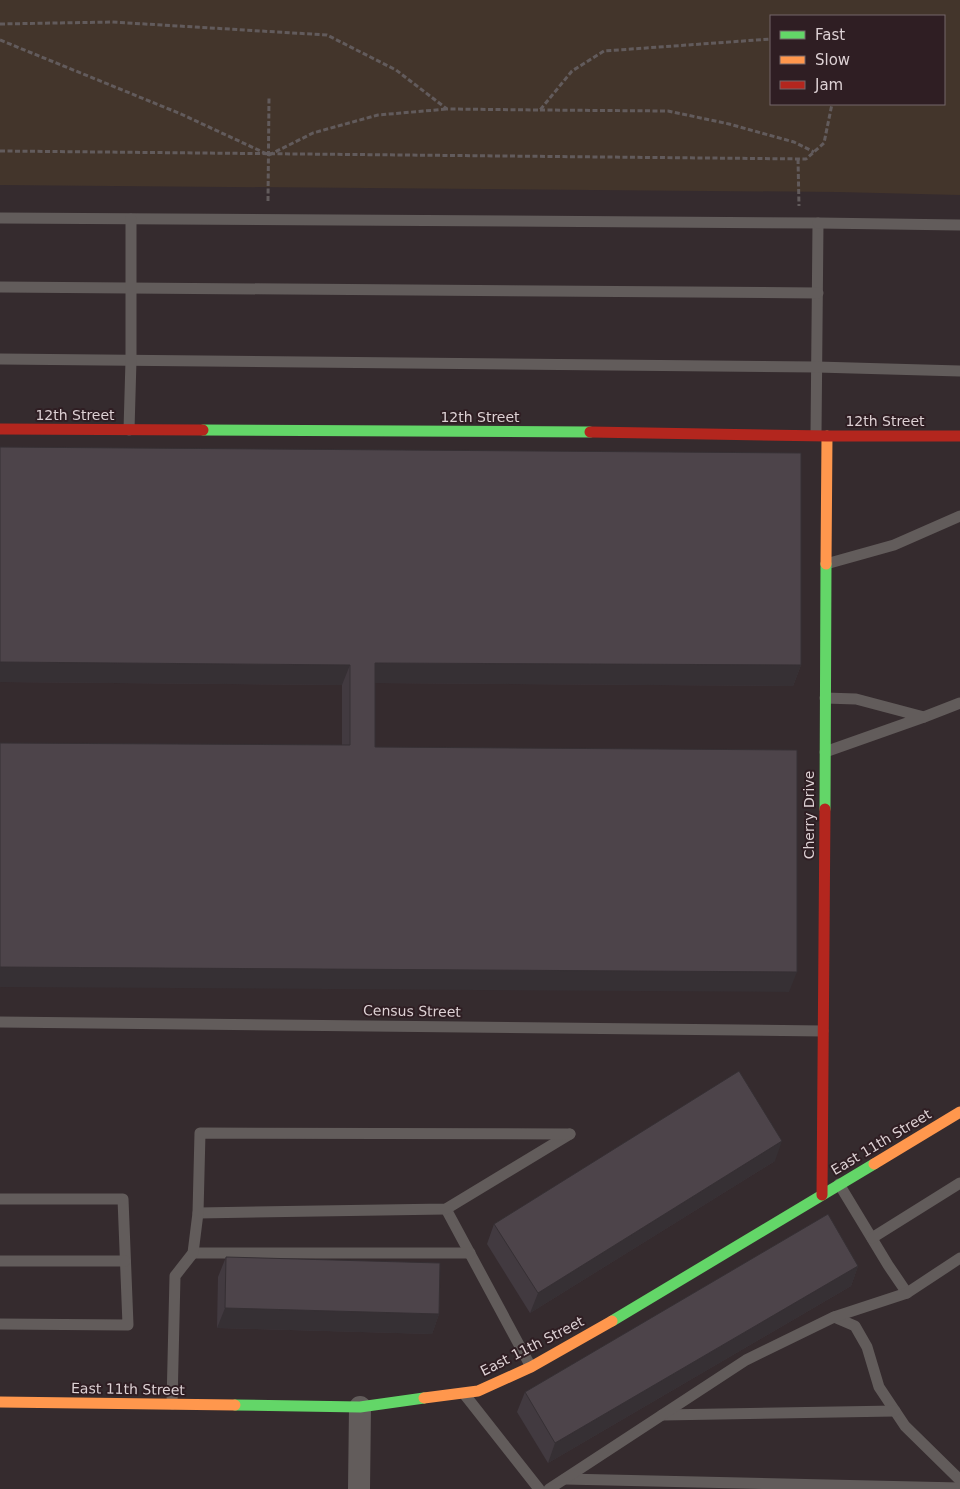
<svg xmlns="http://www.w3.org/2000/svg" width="960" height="1489" font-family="'DejaVu Sans',sans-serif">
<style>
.green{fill:#43352b;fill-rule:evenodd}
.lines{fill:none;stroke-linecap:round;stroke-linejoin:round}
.path{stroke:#625b5c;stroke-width:3;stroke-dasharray:5 2.5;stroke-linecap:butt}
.lane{stroke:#625c5b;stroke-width:11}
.street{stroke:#625c5b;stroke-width:22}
.fast{stroke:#63d668;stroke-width:11}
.slow{stroke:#ff974d;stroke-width:11}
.jam{stroke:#b3261e;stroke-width:11}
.wall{fill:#423a40}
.shaded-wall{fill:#363034}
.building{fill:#4d444a;stroke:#363034}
.labels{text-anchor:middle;stroke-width:4;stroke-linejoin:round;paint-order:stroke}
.street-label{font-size:14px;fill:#ddd1d4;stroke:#2f1e23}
</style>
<rect width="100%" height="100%" fill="#352b2e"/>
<path class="green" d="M 0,0 L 960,0 L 960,195 L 838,192 L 0,185 ZM 771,16 L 944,16 L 944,104 L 771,104 Z"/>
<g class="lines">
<g class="path">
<path d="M 0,24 L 112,22 L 327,35 L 396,70 L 447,109 L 540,110 L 572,71 L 604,51 L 771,39"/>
<path d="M 0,40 L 181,114 L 269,155 L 313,133 L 378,115 L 447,109"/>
<path d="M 540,110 L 668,111 L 729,124 L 794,142 L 814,152"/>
<path d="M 0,151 L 806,159 L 824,143 L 832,104"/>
<path d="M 798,159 L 799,206"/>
<path d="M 268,201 L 269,97"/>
</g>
<g class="lane">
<path d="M 0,218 L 818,223 L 816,435"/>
<path d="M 818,223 L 960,225"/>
<path d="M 0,287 L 818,293"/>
<path d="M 0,359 L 817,367 L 960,371"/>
<path d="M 129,430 L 131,360 L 131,219"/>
<path d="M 826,564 L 894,545 L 960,516"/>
<path d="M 924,717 L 960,703"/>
<path d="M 825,752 L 924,717 L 856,699 L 825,698"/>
<path d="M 0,1022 L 823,1031"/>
<path d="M 839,1184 L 888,1265 L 907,1293"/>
<path d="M 0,1199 L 123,1199 L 128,1325 L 0,1324"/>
<path d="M 446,1209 L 531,1367"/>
<path d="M 198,1213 L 446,1209 L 570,1134"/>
<path d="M 872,1238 L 960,1183"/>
<path d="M 193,1253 L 470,1253"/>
<path d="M 0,1261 L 125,1261"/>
<path d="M 834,1317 L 855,1326 L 867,1347 L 879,1387 L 905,1426 L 960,1480"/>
<path d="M 465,1395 L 539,1489"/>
<path d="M 172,1404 L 175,1276 L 193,1253 L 198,1213 L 200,1133 L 570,1134"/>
<path d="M 662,1415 L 895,1411"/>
<path d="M 565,1479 L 960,1488"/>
<path d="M 549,1489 L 746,1360 L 834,1317 L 907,1293 L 960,1258"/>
</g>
<path class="street" d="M 359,1489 L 360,1407"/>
<g class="fast">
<path d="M 203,430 L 590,432"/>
<path d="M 825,809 L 826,564"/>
<path d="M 612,1321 L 874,1164"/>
<path d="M 235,1405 L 360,1407 L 424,1398"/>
</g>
<g class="slow">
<path d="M 826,564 L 827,436"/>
<path d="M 874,1164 L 960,1112"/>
<path d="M 424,1398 L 478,1391 L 531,1367 L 612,1321"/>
<path d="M 0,1402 L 235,1405"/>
</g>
<g class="jam">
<path d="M 0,429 L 203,430"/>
<path d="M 590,432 L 827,436 L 960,436"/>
<path d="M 822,1195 L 825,809"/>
</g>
</g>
<g class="wall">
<path d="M 0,447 L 801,665 L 793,686 L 375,683 L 375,747 L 789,992 L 342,745 L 342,685 L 0,682 Z"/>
<path d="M 775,1161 L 530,1313 L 487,1244 L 494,1224 Z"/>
<path d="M 226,1257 L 439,1314 L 432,1334 L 217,1328 L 218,1277 Z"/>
<path d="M 858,1266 L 851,1286 L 548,1463 L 517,1412 L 525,1392 Z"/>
</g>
<g class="shaded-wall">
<path d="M 0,662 L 350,665 L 342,685 L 0,682 Z"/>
<path d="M 375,663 L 801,665 L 793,686 L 368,683 Z"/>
<path d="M 0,967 L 797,972 L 789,992 L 0,987 Z"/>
<path d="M 782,1141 L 775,1161 L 530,1313 L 538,1293 Z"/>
<path d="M 858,1266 L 851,1286 L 548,1463 L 555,1443 Z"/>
<path d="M 225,1308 L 439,1314 L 432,1334 L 217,1328 Z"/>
</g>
<g class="building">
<path d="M 0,447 L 801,453 L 801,665 L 375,663 L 375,747 L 797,750 L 797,972 L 0,967 L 0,743 L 350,745 L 350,665 L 0,662 Z"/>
<path d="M 739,1071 L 782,1141 L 538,1293 L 494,1224 Z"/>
<path d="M 828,1214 L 858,1266 L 555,1443 L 525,1392 Z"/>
<path d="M 226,1257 L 440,1263 L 439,1314 L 225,1308 Z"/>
</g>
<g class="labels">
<g class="street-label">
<text x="75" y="420">12th Street</text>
<text x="480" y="422">12th Street</text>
<text x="885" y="426">12th Street</text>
<text transform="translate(809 815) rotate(-90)" y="5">Cherry Drive</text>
<text transform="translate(412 1011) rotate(1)" y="5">Census Street</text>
<text transform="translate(881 1142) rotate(-31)" y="5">East 11th Street</text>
<text transform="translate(532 1346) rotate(-27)" y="5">East 11th Street</text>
<text transform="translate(128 1389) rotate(1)" y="5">East 11th Street</text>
</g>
</g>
<rect x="770" y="15" width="175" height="90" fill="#2f1e23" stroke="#75666a"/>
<rect x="780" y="31" width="25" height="8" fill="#63d668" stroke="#75666a"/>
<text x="815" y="40" font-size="15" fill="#ddd1d4">Fast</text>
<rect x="780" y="56" width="25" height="8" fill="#ff974d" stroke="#75666a"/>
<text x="815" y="65" font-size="15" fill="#ddd1d4">Slow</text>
<rect x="780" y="81" width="25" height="8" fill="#b3261e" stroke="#75666a"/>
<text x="815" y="90" font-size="15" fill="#ddd1d4">Jam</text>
</svg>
